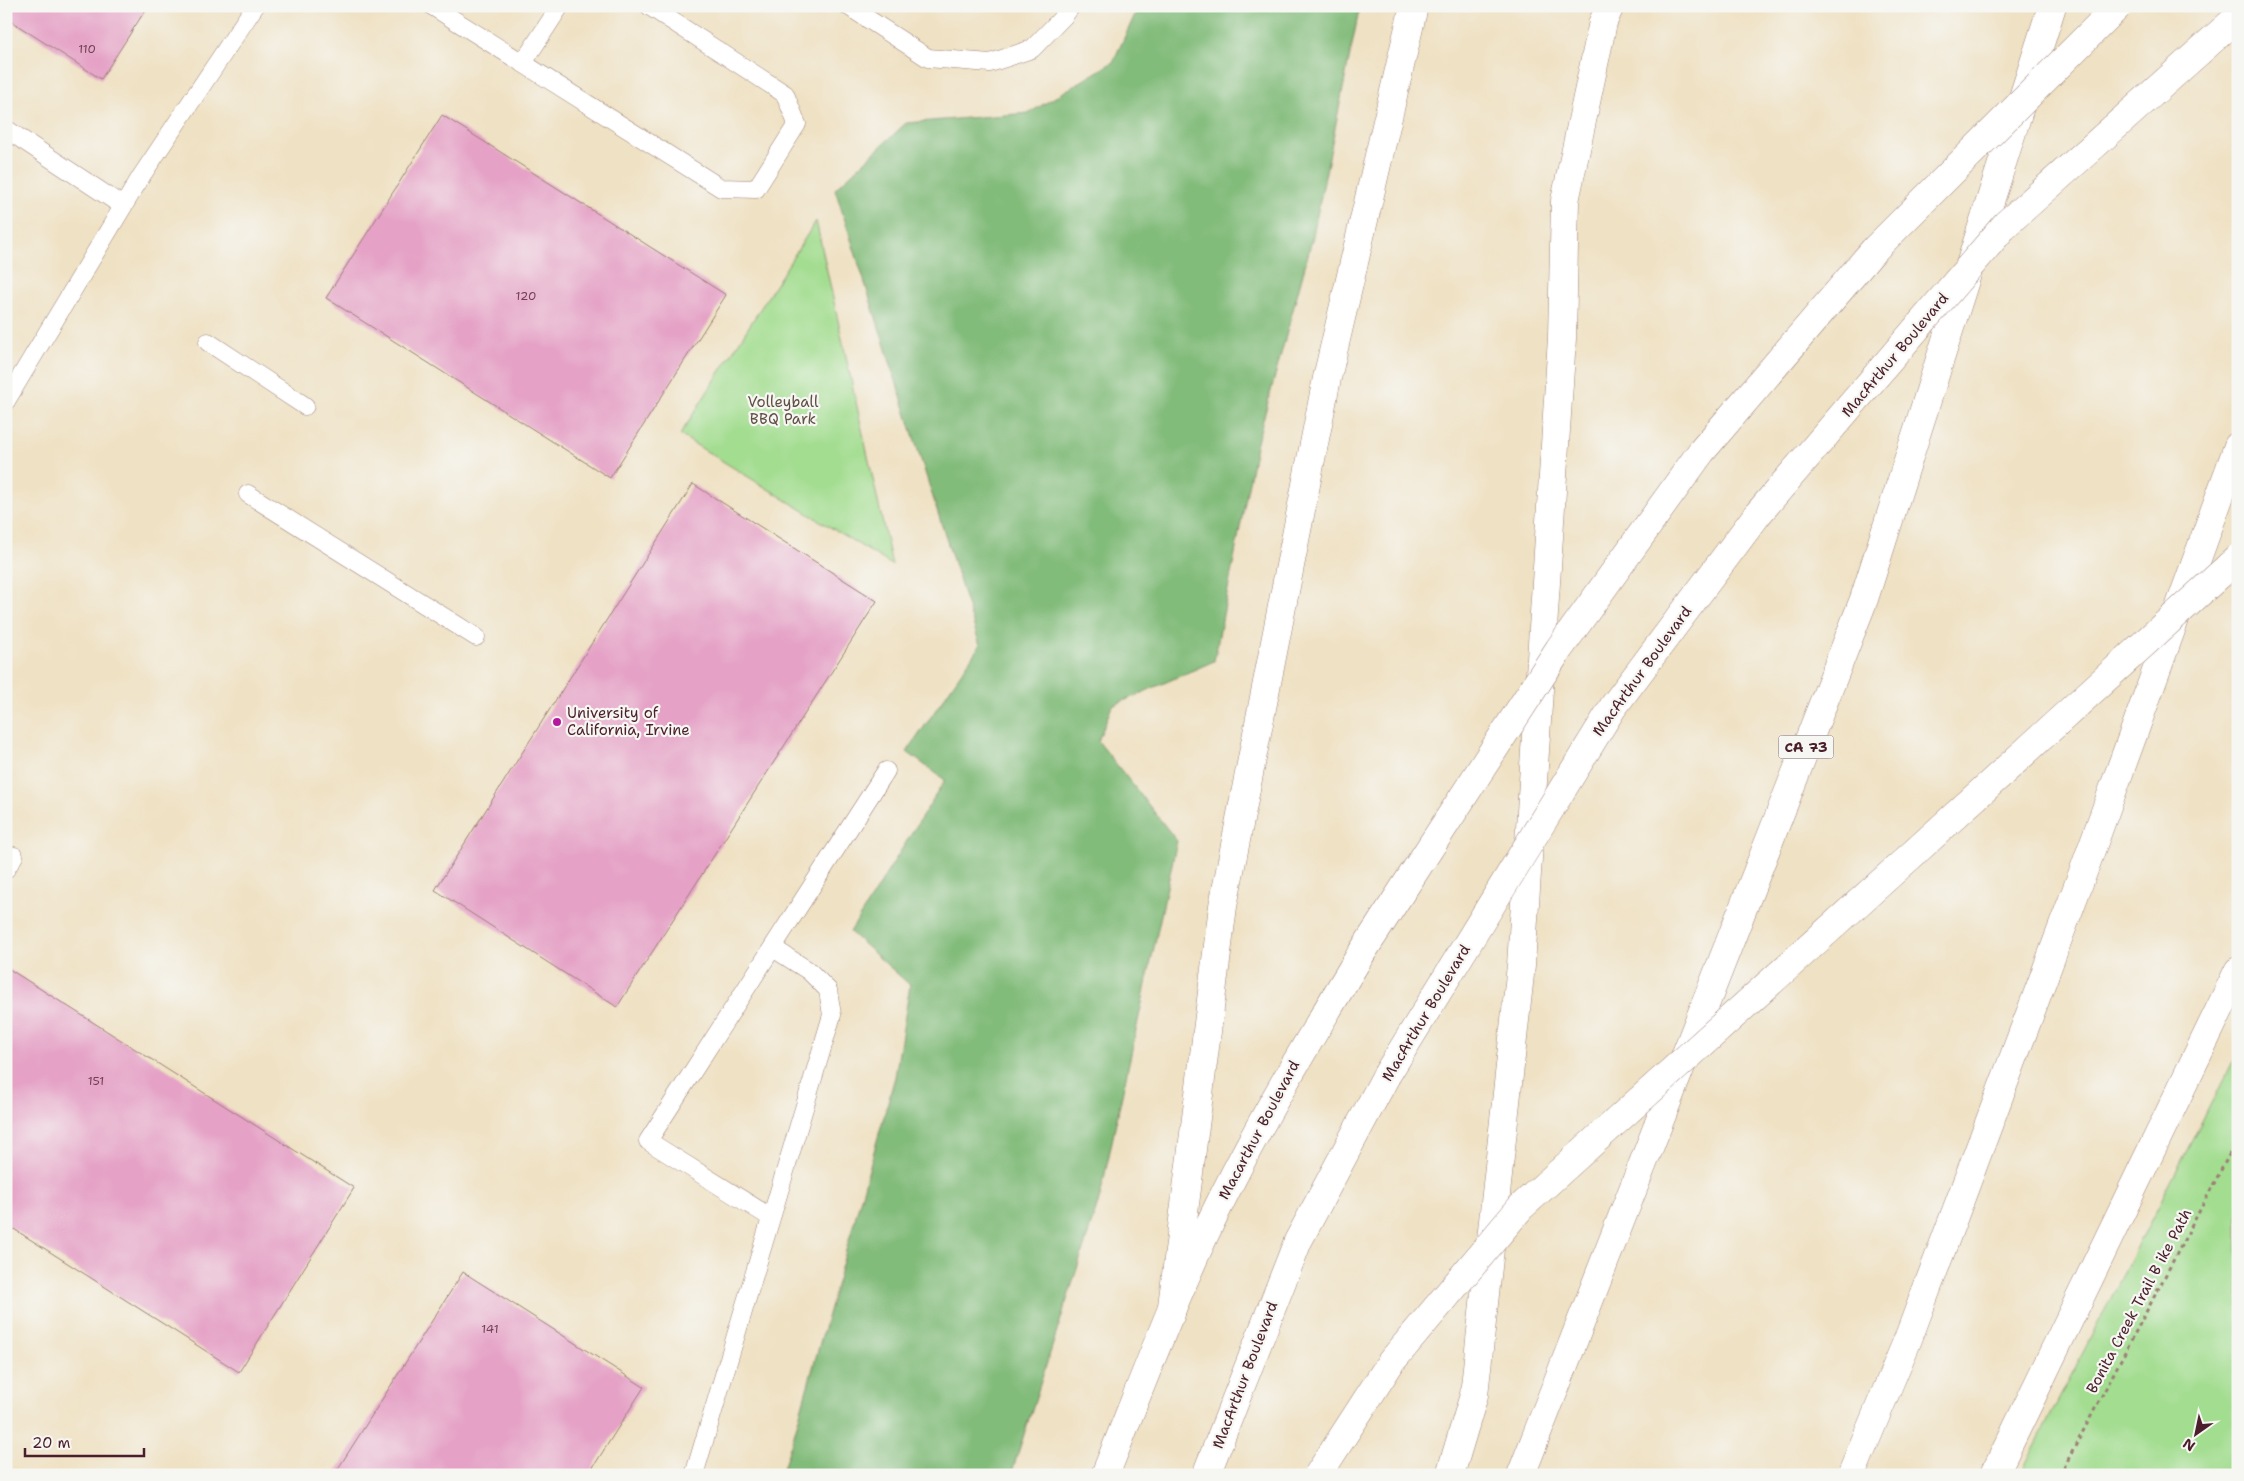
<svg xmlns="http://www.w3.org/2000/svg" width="2244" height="1481" font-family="'Shantell Sans',sans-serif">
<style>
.green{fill:#a3dd90;stroke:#767e5e}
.forest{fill:#82bc7a;stroke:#666e52}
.building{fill:#e5a2c6}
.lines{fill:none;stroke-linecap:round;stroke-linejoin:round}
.service-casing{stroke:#9c8077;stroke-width:19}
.primary-casing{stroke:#9c8077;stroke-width:29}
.motorway-casing{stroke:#9c8077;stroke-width:29}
.path{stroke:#9c8077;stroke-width:3;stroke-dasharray:4 4;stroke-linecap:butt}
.service{stroke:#fff;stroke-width:18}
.primary{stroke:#fff;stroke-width:28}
.motorway{stroke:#fff;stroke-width:28}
.primary-bridge-casing{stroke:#9c8077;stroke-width:29;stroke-linecap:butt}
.motorway-bridge-casing{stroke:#9c8077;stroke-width:29;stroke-linecap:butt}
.primary-bridge{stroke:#fff;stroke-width:28}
.motorway-bridge{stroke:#fff;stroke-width:28}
.poi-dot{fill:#b5179e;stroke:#f6f6f2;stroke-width:2}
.labels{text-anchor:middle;stroke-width:4.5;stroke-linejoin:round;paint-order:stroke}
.number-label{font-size:12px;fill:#714052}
.shield{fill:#f6f6f2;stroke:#7e6067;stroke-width:1}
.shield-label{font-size:14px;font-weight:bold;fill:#4a1f2b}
.street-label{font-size:15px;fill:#4a1f2b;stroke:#f6f6f2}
.park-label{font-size:15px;fill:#604e44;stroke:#f6f6f2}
.poi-label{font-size:15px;fill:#4a1f2b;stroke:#f6f6f2;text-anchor:start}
</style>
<rect width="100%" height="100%" fill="#f6f6f2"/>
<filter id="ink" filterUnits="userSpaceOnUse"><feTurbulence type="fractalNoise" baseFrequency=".02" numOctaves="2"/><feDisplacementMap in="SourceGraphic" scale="10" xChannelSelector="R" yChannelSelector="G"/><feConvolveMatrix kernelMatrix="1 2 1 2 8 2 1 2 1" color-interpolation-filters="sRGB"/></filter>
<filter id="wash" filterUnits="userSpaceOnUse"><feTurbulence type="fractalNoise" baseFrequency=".0096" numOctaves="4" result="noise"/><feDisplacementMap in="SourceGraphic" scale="20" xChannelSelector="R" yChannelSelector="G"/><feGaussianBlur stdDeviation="1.12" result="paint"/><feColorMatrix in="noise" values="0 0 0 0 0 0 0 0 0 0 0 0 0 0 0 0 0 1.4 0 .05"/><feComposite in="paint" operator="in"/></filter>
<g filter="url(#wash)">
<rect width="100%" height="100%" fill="#efe1c3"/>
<g class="green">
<path d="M 816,221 L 892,565 L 680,435 Z"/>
<path d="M 2238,1051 L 2238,1475 L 2020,1475 Z"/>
</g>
<path class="forest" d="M 1139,6 L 1360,6 L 1312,240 L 1256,446 L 1214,661 L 1112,706 L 1098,741 L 1177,841 L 1100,1197 L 1011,1475 L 781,1475 L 794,1435 L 895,1077 L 910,985 L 850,932 L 945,780 L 907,752 L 980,645 L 835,189 L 906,123 L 1029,113 L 1113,62 Z"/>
<g id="blocks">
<g class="building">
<path d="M 6,6 L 148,6 L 101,79 L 6,18 Z"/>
<path d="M 442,115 L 726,295 L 610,478 L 326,298 Z"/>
<path d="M 693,484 L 877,601 L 617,1007 L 435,890 Z"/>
<path d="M 9,969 L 354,1188 L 239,1372 L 6,1224 L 6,973 Z"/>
<path d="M 463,1272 L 644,1387 L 588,1475 L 334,1475 Z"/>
</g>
</g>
</g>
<g filter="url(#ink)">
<use href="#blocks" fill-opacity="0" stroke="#9c8077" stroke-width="1"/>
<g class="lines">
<defs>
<g id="service">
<path d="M 432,6 L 721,188 L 756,189 L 797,124 L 785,94 L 649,6"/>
<path d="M 848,6 L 928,58 L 990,63 L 1032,49 L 1064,16 L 1071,6"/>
<path d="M 523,63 L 560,6"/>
<path d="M 6,129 L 123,206"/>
<path d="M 208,342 L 305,406"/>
<path d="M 6,401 L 142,175 L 255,6"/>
<path d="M 248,494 L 476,637"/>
<path d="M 6,869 L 14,856"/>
<path d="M 770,1217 L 648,1141 L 886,771"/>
<path d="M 694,1475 L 832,1015 L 828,990 L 809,971 L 773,948"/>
</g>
<g id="primary">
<path d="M 1105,1475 C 1142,1384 1176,1291 1220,1203 C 1262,1117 1312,1035 1361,954"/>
<path d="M 1206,1475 L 1298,1241 L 1386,1076"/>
</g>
<g id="motorway">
<path d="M 1171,1314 L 1223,906 L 1327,378 L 1414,6"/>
<path d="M 1450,1475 L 1474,1395 L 1521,965 L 1562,338 L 1565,201 L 1603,22 L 1610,6"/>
<path d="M 1521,1475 L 1864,599 L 2052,6"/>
<path d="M 1851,1475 L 1908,1339 L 2082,875 L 2238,446"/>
<path d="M 1994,1475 L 2238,971"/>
</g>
</defs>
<use href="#service" class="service-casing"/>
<use href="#primary" class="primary-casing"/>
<use href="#motorway" class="motorway-casing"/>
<path class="path" d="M 2060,1475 L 2238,1138"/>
<use href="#service" class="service"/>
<use href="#primary" class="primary"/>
<use href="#motorway" class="motorway"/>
<defs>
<g id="primary-bridge">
<path d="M 1361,954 L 1559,649 L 1701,452 L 1874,250 L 2118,6"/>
<path d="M 1386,1076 L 1613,707 L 1757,515 L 2006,224 L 2238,17"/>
</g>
<path id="motorway-bridge" d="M 1318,1475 L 1391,1362 L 1521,1207 L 1925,843 L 2238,558"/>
</defs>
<use href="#primary-bridge" class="primary-bridge-casing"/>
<use href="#motorway-bridge" class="motorway-bridge-casing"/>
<use href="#primary-bridge" class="primary-bridge"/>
<use href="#motorway-bridge" class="motorway-bridge"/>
</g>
</g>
<circle class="poi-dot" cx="557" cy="722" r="5"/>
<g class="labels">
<g class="number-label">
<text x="87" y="53">110</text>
<text x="526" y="300">120</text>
<text x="96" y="1085">151</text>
<text x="490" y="1333">141</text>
</g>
<rect class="shield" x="1778.5" y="735.5" width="55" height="23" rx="4"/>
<g class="shield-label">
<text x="1806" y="752">CA 73</text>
</g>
<g class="street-label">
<text transform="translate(1895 355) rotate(-50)" y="5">MacArthur Boulevard</text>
<text transform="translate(1642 671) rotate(-54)" y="5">MacArthur Boulevard</text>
<text transform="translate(1426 1013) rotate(-59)" y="5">MacArthur Boulevard</text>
<text transform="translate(1259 1130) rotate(-62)" y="5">Macarthur Boulevard</text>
<text transform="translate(2139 1301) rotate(-62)" y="5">Bonita Creek Trail B ike Path</text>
<text transform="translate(1245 1375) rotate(-69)" y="5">MacArthur Boulevard</text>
</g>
<g class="park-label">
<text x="783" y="407">Volleyball<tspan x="783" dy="17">BBQ Park</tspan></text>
</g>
<g class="poi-label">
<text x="567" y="718">University of<tspan x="567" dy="17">California, Irvine</tspan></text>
</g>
</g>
<rect width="2244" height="1481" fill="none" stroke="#f6f6f2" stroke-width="25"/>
<g transform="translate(2196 1434) rotate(213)" stroke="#f6f6f2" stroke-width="4" paint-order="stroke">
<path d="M0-4L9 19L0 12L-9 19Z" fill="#4a1f2b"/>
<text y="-8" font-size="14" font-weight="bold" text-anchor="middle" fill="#4a1f2b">N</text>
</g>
<path d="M25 1448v8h119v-8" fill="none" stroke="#4a1f2b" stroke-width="2.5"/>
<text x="32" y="1448" font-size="15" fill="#4a1f2b" stroke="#f6f6f2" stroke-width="4" paint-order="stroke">20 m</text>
</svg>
